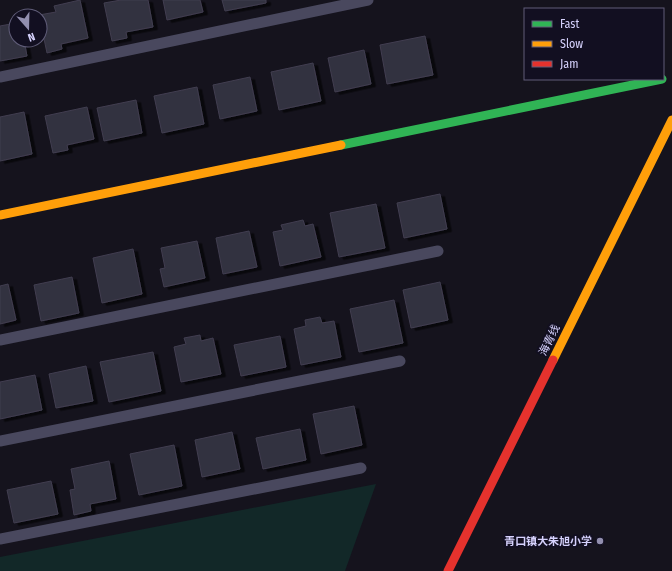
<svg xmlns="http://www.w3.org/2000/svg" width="672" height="571" font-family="'Fira Sans Condensed','Noto Sans SC',sans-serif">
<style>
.green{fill:#122828}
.building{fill:#33313f;stroke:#413e50;filter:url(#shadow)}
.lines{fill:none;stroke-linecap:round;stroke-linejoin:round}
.lane{stroke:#49485e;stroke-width:11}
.fast{stroke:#30b455;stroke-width:9}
.slow{stroke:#ff9f0a;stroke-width:9}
.jam{stroke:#e5322d;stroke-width:9}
.poi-dot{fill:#928faf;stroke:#120f21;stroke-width:1.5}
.labels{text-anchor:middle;stroke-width:4;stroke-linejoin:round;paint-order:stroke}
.street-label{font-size:11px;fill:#d6d2fd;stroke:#120f21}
.poi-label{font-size:11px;font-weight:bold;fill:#d6d2fd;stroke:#120f21;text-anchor:end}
</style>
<defs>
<filter id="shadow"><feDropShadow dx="4.5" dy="2.5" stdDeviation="0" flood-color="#0009"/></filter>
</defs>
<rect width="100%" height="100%" fill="#15131d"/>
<path class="green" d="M 376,484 L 345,571 L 0,571 L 0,557 Z"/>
<g class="building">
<path d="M 80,0 L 88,38 L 61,44 L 62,49 L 47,53 L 39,15 L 56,12 L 54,6 Z"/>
<path d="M 121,0 L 148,0 L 153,27 L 126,32 L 127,38 L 112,41 L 104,3 Z"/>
<path d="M 163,0 L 200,0 L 203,12 L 167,20 Z"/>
<path d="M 222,0 L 266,0 L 266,3 L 225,11 Z"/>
<path d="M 16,23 L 16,40 L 24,40 L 27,56 L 0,61 L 0,26 Z"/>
<path d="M 425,36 L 433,75 L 387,84 L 380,45 Z"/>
<path d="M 364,50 L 371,84 L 335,92 L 328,58 Z"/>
<path d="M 313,63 L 321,101 L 279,110 L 271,72 Z"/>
<path d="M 250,77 L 257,111 L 220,119 L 213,85 Z"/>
<path d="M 197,87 L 204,124 L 162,133 L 154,96 Z"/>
<path d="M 136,100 L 142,133 L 104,141 L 97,108 Z"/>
<path d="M 87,107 L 94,139 L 67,145 L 68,150 L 53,153 L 45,116 Z"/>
<path d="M 24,112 L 32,154 L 0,161 L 0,117 Z"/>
<path d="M 440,194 L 447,229 L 404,238 L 397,203 Z"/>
<path d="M 376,204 L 385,248 L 339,257 L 330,213 Z"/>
<path d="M 303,220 L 305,226 L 313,224 L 321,257 L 280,266 L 273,232 L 283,230 L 281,225 Z"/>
<path d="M 249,231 L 257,267 L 223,274 L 216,238 Z"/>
<path d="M 197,241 L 205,278 L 164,287 L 160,269 L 165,268 L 161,248 Z"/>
<path d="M 133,249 L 142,294 L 102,303 L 93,258 Z"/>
<path d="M 72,277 L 79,313 L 41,321 L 34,285 Z"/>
<path d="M 440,282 L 448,320 L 411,328 L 403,290 Z"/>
<path d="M 8,284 L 16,320 L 0,324 L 0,286 Z"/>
<path d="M 394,300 L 403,343 L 359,352 L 350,309 Z"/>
<path d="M 320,317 L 322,323 L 334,321 L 341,357 L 301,365 L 294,329 L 306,326 L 305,320 Z"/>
<path d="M 200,335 L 201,341 L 213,338 L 221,374 L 181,382 L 174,347 L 186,344 L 184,338 Z"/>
<path d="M 280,336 L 286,367 L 241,376 L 234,345 Z"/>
<path d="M 153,352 L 161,391 L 109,402 L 100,362 Z"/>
<path d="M 86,366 L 93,401 L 56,408 L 49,374 Z"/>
<path d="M 35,375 L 42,410 L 0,419 L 0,382 Z"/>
<path d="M 354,406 L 362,445 L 321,454 L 313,414 Z"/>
<path d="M 300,429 L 306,460 L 263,469 L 256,438 Z"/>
<path d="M 232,432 L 240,469 L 202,477 L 195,440 Z"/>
<path d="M 174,445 L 182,486 L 139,495 L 130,454 Z"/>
<path d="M 109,461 L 116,499 L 90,504 L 91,511 L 74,515 L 70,490 L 75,489 L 71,469 Z"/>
<path d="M 51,481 L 58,514 L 14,523 L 7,490 Z"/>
</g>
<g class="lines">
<g class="lane">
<path d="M 0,77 L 368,0"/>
<path d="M 0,340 L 438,251"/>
<path d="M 0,441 L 400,361"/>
<path d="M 0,539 L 361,468"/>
</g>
<path class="fast" d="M 341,145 L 662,79"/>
<g class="slow">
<path d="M 0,215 L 341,145"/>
<path d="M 553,360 L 672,120"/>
</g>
<path class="jam" d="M 448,571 L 553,360"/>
</g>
<circle class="poi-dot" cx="600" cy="541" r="4"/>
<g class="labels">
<g class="street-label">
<text transform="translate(549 340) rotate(-64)" y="4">海青线</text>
</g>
<g class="poi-label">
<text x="592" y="545">青口镇大朱旭小学</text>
</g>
</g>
<rect x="524" y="8" width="140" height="72" fill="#120f21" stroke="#605d79"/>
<rect x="532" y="21" width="20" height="6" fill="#30b455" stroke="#605d79"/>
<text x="560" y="28" font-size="12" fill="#d6d2fd">Fast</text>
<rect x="532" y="41" width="20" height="6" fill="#ff9f0a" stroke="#605d79"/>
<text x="560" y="48" font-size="12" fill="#d6d2fd">Slow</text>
<rect x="532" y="61" width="20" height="6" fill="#e5322d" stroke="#605d79"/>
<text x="560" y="68" font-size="12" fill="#d6d2fd">Jam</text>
<g transform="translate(28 28) rotate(160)"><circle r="19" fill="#120f21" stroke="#605d79"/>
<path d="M0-3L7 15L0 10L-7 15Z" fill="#928faf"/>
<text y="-6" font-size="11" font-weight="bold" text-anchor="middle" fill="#d6d2fd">N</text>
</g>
</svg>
